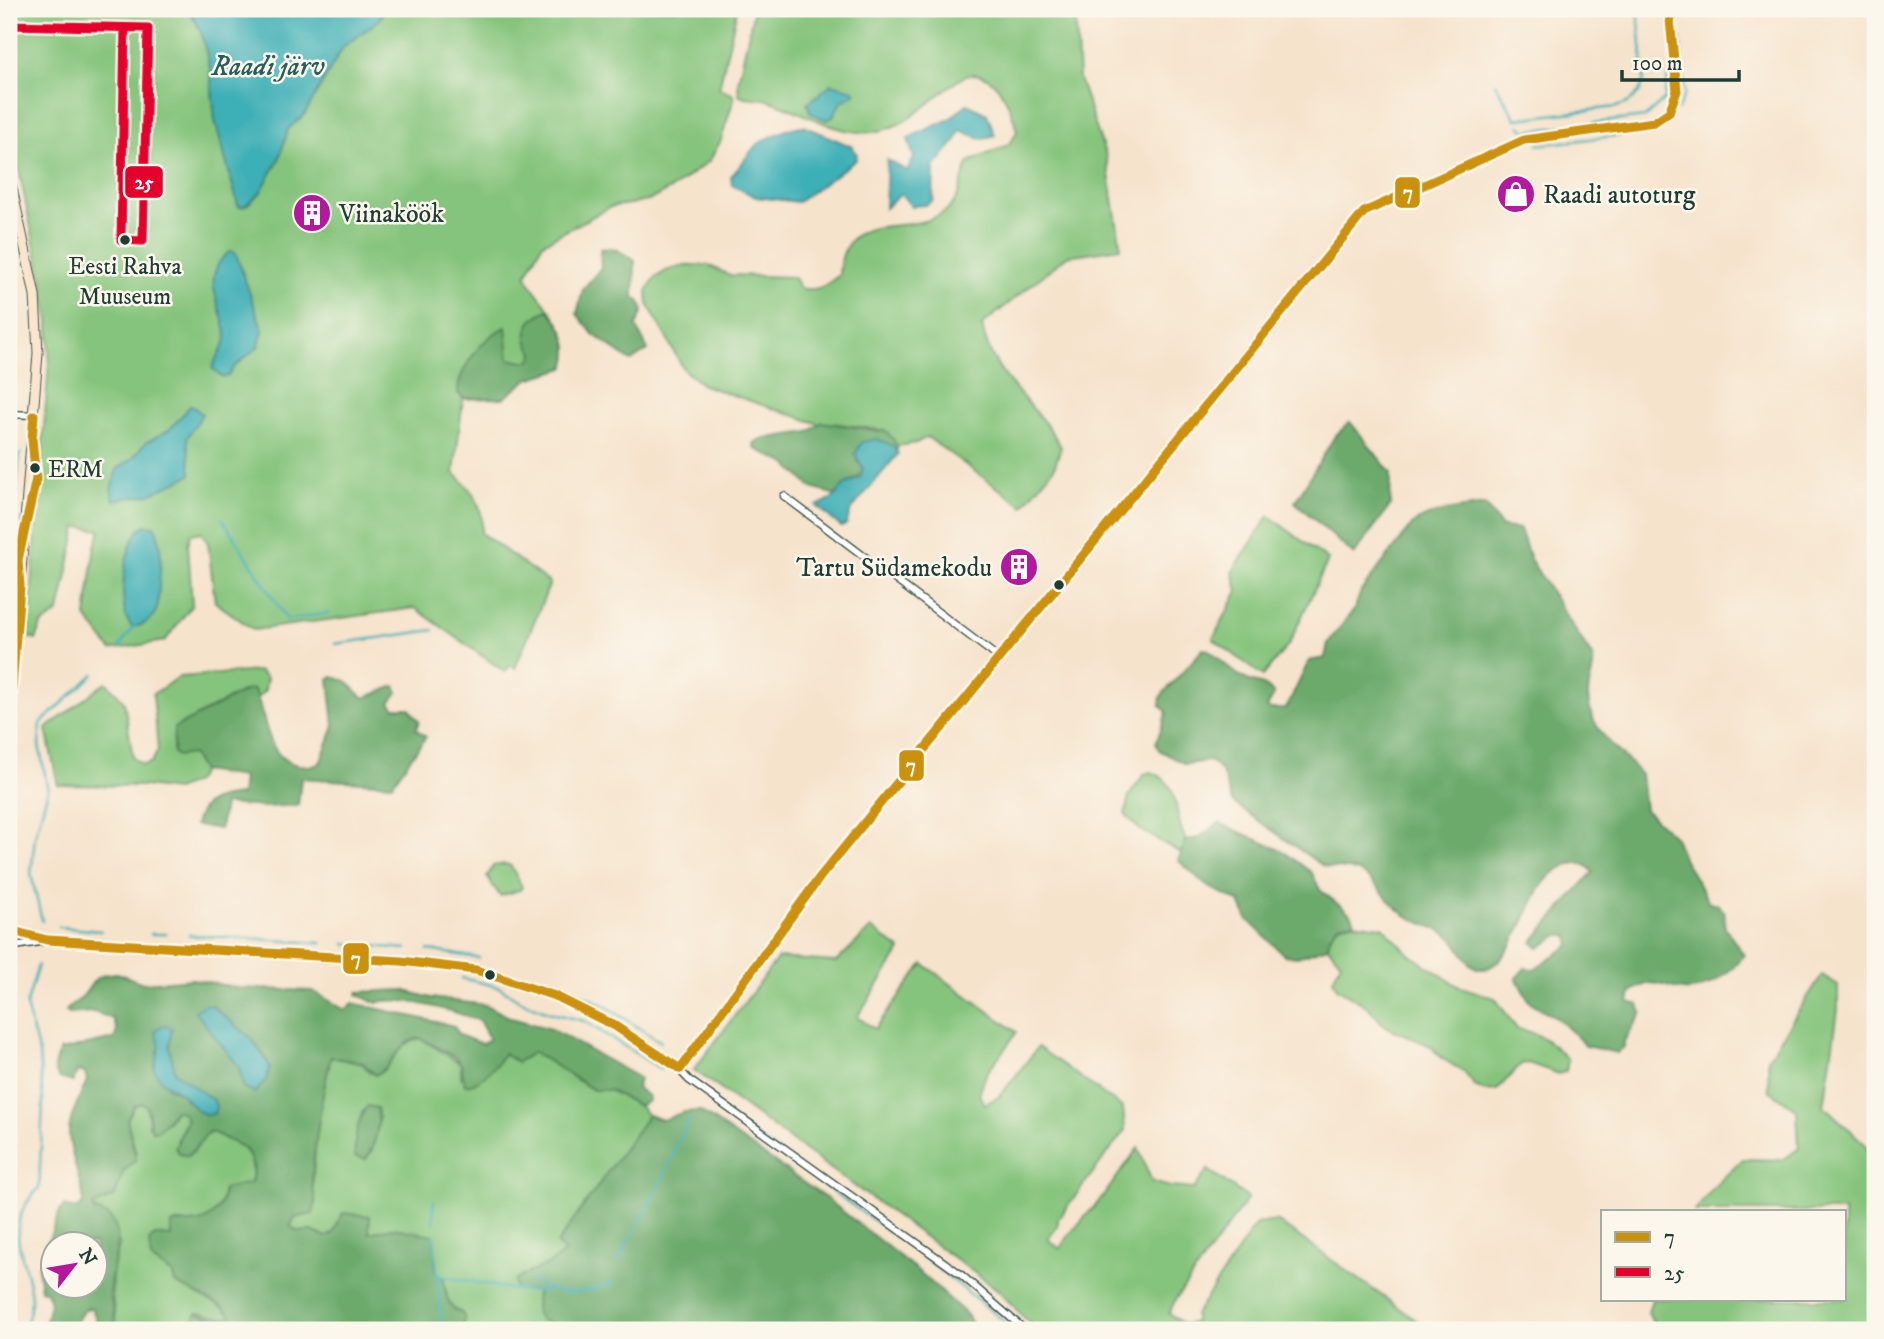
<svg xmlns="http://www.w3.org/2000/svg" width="1884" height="1339" font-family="'IM FELL DW Pica',serif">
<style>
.green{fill:#85c47c;stroke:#528058;stroke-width:2;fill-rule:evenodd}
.forest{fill:#6caa6c;stroke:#467450;stroke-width:2;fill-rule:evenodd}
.water{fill:#3eafb6;stroke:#2e7675;stroke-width:2}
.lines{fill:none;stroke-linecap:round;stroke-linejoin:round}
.stream{stroke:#3eafb6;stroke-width:2.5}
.street-casing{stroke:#3f564b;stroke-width:9}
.secondary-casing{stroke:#3f564b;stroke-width:11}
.street{stroke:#fff;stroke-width:6}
.secondary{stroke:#fbe5cf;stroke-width:9}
.bus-1-casing{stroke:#fbf7ec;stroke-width:14}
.bus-2-casing{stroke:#fbf7ec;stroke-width:14}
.bus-1{stroke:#cc910a;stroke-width:9}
.bus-2{stroke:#e4002b;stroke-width:9}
.bus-dot{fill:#1f3d34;stroke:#fbf7ec;stroke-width:2.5}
.labels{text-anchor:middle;stroke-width:5;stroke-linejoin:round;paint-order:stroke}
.bus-label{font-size:24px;fill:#1f3d34;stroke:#fbf7ec}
.poi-label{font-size:26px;fill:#1f3d34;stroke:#fbf7ec;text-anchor:start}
.water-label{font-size:28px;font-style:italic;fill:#285f5b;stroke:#fbf7ec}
.line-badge{stroke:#fbf7ec;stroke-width:2.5}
.badge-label{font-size:19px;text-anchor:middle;font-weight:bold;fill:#fff}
</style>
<rect width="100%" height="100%" fill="#fbf7ec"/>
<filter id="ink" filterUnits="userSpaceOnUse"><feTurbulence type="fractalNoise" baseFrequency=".0143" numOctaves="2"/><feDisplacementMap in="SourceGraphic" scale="14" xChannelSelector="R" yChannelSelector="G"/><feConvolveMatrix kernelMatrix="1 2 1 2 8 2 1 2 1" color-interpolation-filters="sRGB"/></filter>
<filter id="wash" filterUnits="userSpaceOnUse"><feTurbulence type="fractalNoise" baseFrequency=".00686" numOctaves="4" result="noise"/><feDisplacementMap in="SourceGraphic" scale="28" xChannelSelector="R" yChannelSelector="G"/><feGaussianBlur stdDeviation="1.57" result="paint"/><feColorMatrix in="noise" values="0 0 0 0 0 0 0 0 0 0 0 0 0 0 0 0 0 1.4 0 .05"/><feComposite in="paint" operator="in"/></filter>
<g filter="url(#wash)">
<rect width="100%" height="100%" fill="#f6e3cc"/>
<g class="green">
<path d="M 9,9 L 189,9 L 201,32 L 210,68 L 215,120 L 239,207 L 247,205 L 260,193 L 279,159 L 288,129 L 304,115 L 343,47 L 379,20 L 385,9 L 737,9 L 719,88 L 732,94 L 734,98 L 721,140 L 710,160 L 676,186 L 648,201 L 610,207 L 543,243 L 526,275 L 529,282 C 545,306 580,337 564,368 L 528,379 L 504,398 L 463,399 L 454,473 C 473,490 485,506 481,533 L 550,583 L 515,668 L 510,665 L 505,672 L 415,608 L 254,630 L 215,602 L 208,543 L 201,532 L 191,534 L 188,544 L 192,605 L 165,641 L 111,650 L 86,617 L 95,546 L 101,530 L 77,527 L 59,612 L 41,625 L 36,640 L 28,637 L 49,362 L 49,321 L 43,285 L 9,124 Z"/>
<path d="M 754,9 L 1075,9 L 1079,79 L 1106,156 L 1121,248 L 1067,256 L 982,325 C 990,377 1037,403 1061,447 L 1054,468 L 1023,506 L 927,437 L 916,443 L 898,446 L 887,432 C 877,429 827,421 819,424 L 703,385 L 684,370 L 648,304 L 647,291 L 655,278 L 668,270 L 688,265 L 708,265 L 729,275 L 793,277 L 800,288 C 817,292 826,286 839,275 C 845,202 905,242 947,210 C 962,198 960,178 969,162 L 1008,145 L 1017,132 C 1013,108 992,59 960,79 C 932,97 909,128 873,132 C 835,136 800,109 765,99 C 756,97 748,99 739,95 L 738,82 Z"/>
<path d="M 1269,516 L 1328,560 L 1289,644 L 1263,676 L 1213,639 L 1238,591 L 1233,571 Z"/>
<path d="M 259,671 L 267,678 L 265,690 L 258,698 L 254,690 L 243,691 L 175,728 L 173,753 L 192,754 L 202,771 L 195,782 L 176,790 L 145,786 L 58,785 L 46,729 L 106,682 L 124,701 L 133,758 L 143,765 L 152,762 L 158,750 L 153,694 L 179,677 Z"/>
<path d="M 1151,772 C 1178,781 1174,806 1181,828 C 1184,837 1187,839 1185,849 L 1179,852 L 1139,829 L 1125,814 L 1129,796 L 1144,774 Z"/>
<path d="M 506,864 L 511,866 L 522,887 L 520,890 L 500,896 L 487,877 L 493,866 Z"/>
<path d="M 1346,922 L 1383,927 L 1409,954 L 1458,986 L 1495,998 L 1517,1029 C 1538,1031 1554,1045 1568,1060 L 1566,1071 L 1559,1074 L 1528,1063 L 1521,1064 L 1497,1090 L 1485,1091 L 1475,1086 L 1464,1072 L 1440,1057 L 1431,1046 L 1385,1026 L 1368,1007 L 1337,988 L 1333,979 L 1341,962 L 1328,947 C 1330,935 1334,926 1346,922 Z"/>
<path d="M 871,928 L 901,950 L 857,1017 L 875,1029 L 923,964 L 1017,1032 L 986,1074 L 979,1095 L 985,1104 L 999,1097 L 1038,1047 L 1123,1108 L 1125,1130 L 1058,1219 L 1058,1226 L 1048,1239 L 1060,1249 L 1067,1237 L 1102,1198 L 1138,1148 L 1152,1182 L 1170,1187 L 1194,1189 L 1208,1170 L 1248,1198 L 1175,1300 L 1169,1314 L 1185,1325 L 1195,1322 L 1195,1315 L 1256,1224 L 1277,1221 L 1430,1330 L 1036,1330 L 997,1289 L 694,1070 L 778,958 L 836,962 Z"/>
<path d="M 1822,975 L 1838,985 L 1838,1010 L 1824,1106 L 1865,1144 L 1875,1166 L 1875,1330 L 1657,1330 L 1648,1313 L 1652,1299 L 1844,1299 L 1844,1211 L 1695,1211 L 1714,1187 L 1743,1159 L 1783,1160 L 1799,1148 L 1797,1110 L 1769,1090 L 1768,1058 Z"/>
<path d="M 420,1038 L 461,1064 L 461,1078 L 496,1065 L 504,1053 L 513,1060 L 534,1052 L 593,1090 L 609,1090 L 639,1106 L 648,1115 L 557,1244 L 566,1252 L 542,1270 L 522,1275 L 537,1291 L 536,1311 L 571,1330 L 588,1327 L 598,1330 L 462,1330 L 464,1325 L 448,1304 L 443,1276 L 436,1275 L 393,1228 L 369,1233 L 343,1213 L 333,1234 L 326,1237 L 311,1231 L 298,1232 L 290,1226 L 295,1218 L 312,1214 C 312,1161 318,1108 331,1057 L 363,1064 L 370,1073 L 383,1071 L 402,1046 ZM 362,1112 L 379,1117 L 372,1150 L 366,1159 L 359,1126 Z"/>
<path d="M 142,1103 L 147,1106 L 149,1126 L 168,1122 L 175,1110 L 184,1113 L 187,1119 L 177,1140 L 193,1152 L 210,1130 C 237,1144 258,1147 251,1183 L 223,1189 C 223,1208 210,1223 190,1223 C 183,1224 179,1221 172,1224 L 171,1237 L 155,1236 L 151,1259 L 173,1274 L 175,1283 L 230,1311 L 233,1316 L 228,1319 L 201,1313 L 197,1313 L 189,1330 L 117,1330 C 112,1293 107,1281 120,1244 L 93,1206 L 115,1196 L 123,1172 L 136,1153 L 127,1120 L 135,1105 Z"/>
</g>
<g class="forest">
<path d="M 613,248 L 635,260 L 634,297 L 640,302 L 643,311 L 636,326 L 648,350 L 631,361 L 594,335 L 577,314 L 583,289 L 601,268 L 600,249 Z"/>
<path d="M 548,310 C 563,324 574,349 564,368 L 528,379 L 504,398 L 463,398 L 458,393 C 458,369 484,336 506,327 L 509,359 L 524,362 L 532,359 L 534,353 C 520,335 527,318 548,310 Z"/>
<path d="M 822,422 L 887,432 L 898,446 L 897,450 L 892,445 L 857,461 L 863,468 L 862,474 L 846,484 L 836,495 L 812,488 L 787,464 L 754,448 L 754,443 L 761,439 L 809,432 Z"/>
<path d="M 1350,422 L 1391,473 L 1390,506 L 1354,555 L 1295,502 L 1335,436 Z"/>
<path d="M 1485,505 L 1502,527 L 1520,529 L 1530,559 L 1593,658 C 1595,672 1588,682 1588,696 C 1590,734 1619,748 1641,775 L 1645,810 L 1675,837 L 1683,858 L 1708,901 L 1719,905 L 1724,912 L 1725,928 L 1744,955 C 1731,972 1706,993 1683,990 C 1659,986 1655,976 1631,992 L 1629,1003 L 1639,1005 L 1642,1013 L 1624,1041 L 1624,1047 L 1617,1053 L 1586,1046 L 1561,1021 L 1529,1001 L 1516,978 L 1525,968 L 1534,969 L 1570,945 L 1568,935 L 1559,935 L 1539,948 L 1532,942 L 1593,872 C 1578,851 1552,871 1541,887 C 1529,904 1510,966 1483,969 C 1467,970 1460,944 1450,936 C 1438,927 1423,925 1411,918 C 1388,906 1381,885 1364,875 C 1350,866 1338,870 1323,866 L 1232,802 L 1222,772 L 1214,764 L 1209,761 L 1185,764 L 1159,750 L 1156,743 L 1167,712 L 1160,704 L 1161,696 L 1203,649 L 1209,650 C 1220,659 1232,673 1245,679 C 1256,685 1266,681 1274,695 L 1267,707 L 1270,709 L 1286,709 L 1309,661 L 1325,658 L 1328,643 L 1355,608 L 1361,591 L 1413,524 C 1429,511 1464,508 1485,505 Z"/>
<path d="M 333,677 L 346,681 L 364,698 L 395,686 L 398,692 L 390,703 L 395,708 L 409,708 L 419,721 L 416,729 L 426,737 L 392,784 L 301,778 L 298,805 L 265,807 L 224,804 L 220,829 L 195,825 C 201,799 218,797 241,795 L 243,777 L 202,771 L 192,754 L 178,756 L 173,753 L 174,728 L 249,689 L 254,690 C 267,714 264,759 298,765 C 306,766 313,767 320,763 L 334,726 L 329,679 Z"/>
<path d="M 1219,823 L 1283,851 L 1312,873 L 1320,890 L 1352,915 L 1355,922 L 1338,925 L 1329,937 L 1328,947 L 1297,957 L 1284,955 L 1247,919 L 1240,902 L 1207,886 L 1178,860 L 1187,840 L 1198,838 Z"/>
<path d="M 117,973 L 143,983 L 193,979 L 238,988 L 313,991 L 345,1010 L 353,1003 L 454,1026 L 459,1035 L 482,1044 L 489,1039 L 479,1020 C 455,1012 400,994 377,1003 L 357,995 L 358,992 L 403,990 L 431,998 L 486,1005 L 511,1018 L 551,1029 L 639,1078 L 637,1088 L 649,1097 L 648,1101 L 639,1106 L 609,1090 L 594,1090 L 534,1052 L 517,1062 L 504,1053 C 496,1066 480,1085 465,1085 L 461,1064 L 455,1057 L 420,1038 C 397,1041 394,1067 375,1075 L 363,1063 L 331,1057 C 321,1096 316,1136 312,1177 C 311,1195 319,1192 313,1214 L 295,1218 L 290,1226 L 298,1232 L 311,1231 L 326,1237 L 333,1234 L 343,1213 L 370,1216 L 369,1233 L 393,1228 L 434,1235 L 436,1275 L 443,1275 C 446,1291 445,1308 462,1313 L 465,1319 L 462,1330 L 189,1330 L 197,1313 L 220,1320 L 232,1316 L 221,1306 L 175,1283 L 173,1274 L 151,1259 L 149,1241 L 155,1236 L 171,1237 L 172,1224 C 179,1221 182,1223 190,1223 C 210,1223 224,1208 223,1189 L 251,1183 L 254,1168 L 246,1149 L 210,1131 L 188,1156 L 180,1154 L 175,1148 L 187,1120 L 184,1113 L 175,1110 L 159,1130 L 152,1131 L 147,1106 L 142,1103 L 135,1105 L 127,1120 L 136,1159 L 123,1172 L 115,1196 L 93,1206 L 94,1211 L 108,1215 C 128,1238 111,1260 110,1287 C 109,1301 115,1316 117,1330 L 94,1330 L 96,1319 L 92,1308 L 89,1308 L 82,1312 L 72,1330 L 44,1330 L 50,1303 L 47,1292 L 41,1290 L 38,1267 L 59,1213 L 64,1206 C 71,1208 80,1211 83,1202 C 86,1192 68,1152 69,1132 C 70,1114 81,1097 87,1080 L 85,1073 L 77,1071 L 73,1082 L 59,1078 C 52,1068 54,1061 60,1051 L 114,1039 L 117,1031 L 113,1019 L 94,1012 L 69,1014 L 66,1011 C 70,1005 75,1004 80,999 C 97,982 88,976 117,973 ZM 195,1011 L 252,1039 L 268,1060 L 244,1088 L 239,1067 ZM 172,1029 L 169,1046 L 175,1073 L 213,1100 L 186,1101 L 182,1094 L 168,1088 C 156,1061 150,1052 172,1029 ZM 52,1244 L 94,1244 L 94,1286 L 52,1286 Z"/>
<path d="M 368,1106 L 377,1108 C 381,1124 375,1146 366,1159 L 355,1157 C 354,1142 357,1117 368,1106 Z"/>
<path d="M 700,1111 L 827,1199 L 923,1275 L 967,1315 L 976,1330 L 598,1330 L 588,1327 L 571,1330 L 540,1320 L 536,1311 L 537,1291 L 516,1290 L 514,1282 C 530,1268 549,1269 565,1252 L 557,1244 L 648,1115 L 663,1120 L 684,1112 Z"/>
</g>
<g class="water">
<path d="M 189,9 L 385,9 L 379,20 L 343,47 L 304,115 L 288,129 L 279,159 L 260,193 L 243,207 L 238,205 L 215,120 L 210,68 L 201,32 Z"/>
<path d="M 831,84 L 854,90 L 856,93 L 841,102 L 832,118 L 826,120 L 811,113 L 807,104 Z"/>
<path d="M 967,104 L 987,114 L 995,135 L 982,139 L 960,130 L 955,142 L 934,167 L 933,200 L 925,205 L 911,206 L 901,194 L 885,208 L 887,160 L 907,171 L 914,158 L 908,138 L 950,119 Z"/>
<path d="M 804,126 L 851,146 L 857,153 L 856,160 L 798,202 L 756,197 L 732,185 L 731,176 C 741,167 747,154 757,145 C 764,139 794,125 804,126 Z"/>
<path d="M 230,251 L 236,254 L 263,331 L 258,347 L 234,367 L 228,376 L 222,377 L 212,368 C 215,358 225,349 226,338 C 227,311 195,279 230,251 Z"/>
<path d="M 191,405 L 202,414 L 187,438 L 191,475 L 150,494 L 114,500 L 111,490 L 117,469 L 133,458 L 145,443 L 170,429 Z"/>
<path d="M 877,439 L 892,445 L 898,454 L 851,510 L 846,525 L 841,527 L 817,506 L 833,498 L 846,484 L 860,478 L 863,468 L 855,454 L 862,442 Z"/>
<path d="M 146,525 L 154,526 C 166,546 158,582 158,605 C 155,618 145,626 132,627 C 115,610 124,533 146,525 Z"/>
<path d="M 203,1005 L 211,1005 L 252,1039 L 270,1067 L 267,1079 L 255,1093 L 244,1088 L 239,1067 L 195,1011 Z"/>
<path d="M 161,1026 L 167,1025 L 172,1029 L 169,1046 L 175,1073 L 213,1100 L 216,1106 L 214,1114 C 198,1117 192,1104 183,1095 C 170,1083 165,1090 154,1069 L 160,1047 L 155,1031 Z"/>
</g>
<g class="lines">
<g class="stream">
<path d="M 1495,83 L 1516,119 L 1616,107 C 1632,103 1640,96 1644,79 L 1638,9"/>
<path d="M 1678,110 L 1685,93 L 1680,36"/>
<path d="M 1520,126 L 1526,131 L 1645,117 L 1664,100 L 1668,78"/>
<path d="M 1538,145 L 1650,132 L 1671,120"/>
<path d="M 9,288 L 15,344 L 10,351"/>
<path d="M 15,508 L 20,453"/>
<path d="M 222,518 L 287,620 L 329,613"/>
<path d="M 14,536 L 16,522"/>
<path d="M 9,605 L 11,573"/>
<path d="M 335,644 L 434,630"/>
<path d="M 119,647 L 135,626"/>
<path d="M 42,921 L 31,874 L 35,836 L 48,790 L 39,745 L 41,723 L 94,674"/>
<path d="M 59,927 L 101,931"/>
<path d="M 151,934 L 166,934"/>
<path d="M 189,935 L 322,943"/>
<path d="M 345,944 L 407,949"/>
<path d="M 428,950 L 479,958"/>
<path d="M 462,978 L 499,987 L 519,1000 L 548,1012 L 584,1021 L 662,1070"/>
<path d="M 568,988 L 604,1005 L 661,1042"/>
<path d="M 717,1109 L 918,1252 L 1015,1330"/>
<path d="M 433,1223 L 434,1200"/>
<path d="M 434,1235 L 442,1330"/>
<path d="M 619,1260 L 660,1184 L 690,1117"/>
<path d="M 436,1275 L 516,1290 L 549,1291"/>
<path d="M 530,1278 C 562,1300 578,1294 614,1283"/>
<path d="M 25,1330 C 27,1320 32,1308 31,1297 C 26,1252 0,1227 39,1188 L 43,1102 L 39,1054 L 26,1006 L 38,965"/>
</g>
</g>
</g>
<g filter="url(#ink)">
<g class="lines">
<defs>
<g id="street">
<path d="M 9,414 L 34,415"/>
<path d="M 784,496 L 999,658"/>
<path d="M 9,930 L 47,940 L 444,965 C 516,978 581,1003 642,1044 C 659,1055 676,1065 689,1080 L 959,1273 L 1025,1330"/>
<path d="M 9,947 L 46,941"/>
<path d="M 680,1069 L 820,877 L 1364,212 L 1524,140 L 1654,122 L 1669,112 L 1677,91 L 1669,9"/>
</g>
<g id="secondary">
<path d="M 9,174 L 35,295 L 38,353 L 9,726"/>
<path d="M 9,930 L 9,945"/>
</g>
</defs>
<use href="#street" class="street-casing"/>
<use href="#secondary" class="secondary-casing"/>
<use href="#street" class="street"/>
<use href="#secondary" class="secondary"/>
<defs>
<g id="bus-1">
<path d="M 9,726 L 20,586 L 18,560 L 36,479 L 32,439 L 34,415"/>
<path d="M 9,930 L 47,940 L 401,961 L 476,970 L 555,996 L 615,1026 L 680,1069"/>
<path d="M 680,1069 L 820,877 L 1364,212 L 1524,140 L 1654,122 L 1669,112 L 1677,91 L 1669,9"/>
</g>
<path id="bus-2" d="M 9,25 L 148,28 L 143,241 L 121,240 L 125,28"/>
</defs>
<use href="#bus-1" class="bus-1-casing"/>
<use href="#bus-2" class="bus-2-casing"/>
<use href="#bus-1" class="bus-1"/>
<use href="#bus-2" class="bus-2"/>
</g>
</g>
<defs>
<symbol id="shop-disc" viewBox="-11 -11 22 22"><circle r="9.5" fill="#b5179e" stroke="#fbf7ec"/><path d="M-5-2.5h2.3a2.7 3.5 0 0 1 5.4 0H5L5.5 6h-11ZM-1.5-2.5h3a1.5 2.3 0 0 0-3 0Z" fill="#fff"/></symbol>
<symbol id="building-disc" viewBox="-11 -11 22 22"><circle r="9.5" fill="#b5179e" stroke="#fbf7ec"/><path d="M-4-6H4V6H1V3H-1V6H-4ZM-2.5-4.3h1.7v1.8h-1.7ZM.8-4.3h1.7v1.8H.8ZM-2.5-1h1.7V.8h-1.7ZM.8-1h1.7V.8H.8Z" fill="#fff"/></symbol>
</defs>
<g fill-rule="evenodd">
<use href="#shop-disc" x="1494" y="172" width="44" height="44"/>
<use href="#building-disc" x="290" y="191" width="44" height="44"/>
<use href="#building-disc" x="997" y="545" width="44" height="44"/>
</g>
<g class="bus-dot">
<circle cx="125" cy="240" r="6"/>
<circle cx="35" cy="468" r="6"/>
<circle cx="1059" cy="585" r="6"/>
<circle cx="490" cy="975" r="6"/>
</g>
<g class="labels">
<g class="bus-label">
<text x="125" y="274">Eesti Rahva<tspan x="125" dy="30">Muuseum</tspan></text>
<text x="48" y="477" text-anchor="start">ERM</text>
</g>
<g class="poi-label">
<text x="1543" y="203">Raadi autoturg</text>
<text x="339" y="222">Viinaköök</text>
<text x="992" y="576" text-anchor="end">Tartu Südamekodu</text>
</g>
<g class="water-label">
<text x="268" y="75">Raadi järv</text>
</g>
</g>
<g class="line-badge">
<rect x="124" y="165" width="40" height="34" rx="7" fill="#e4002b"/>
<rect x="1394" y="176" width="27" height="33" rx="7" fill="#cc910a"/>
<rect x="898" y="749" width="27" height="33" rx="7" fill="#cc910a"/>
<rect x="342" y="942" width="28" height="33" rx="7" fill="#cc910a"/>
</g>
<g class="badge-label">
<text x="144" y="189">25</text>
<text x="1408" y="199">7</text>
<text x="911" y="772">7</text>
<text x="356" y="965">7</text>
</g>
<rect width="1884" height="1339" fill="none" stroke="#fbf7ec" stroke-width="35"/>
<rect x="1601" y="1210" width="245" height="91" fill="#fbf7ec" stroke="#a3ada2" stroke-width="2"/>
<rect x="1615" y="1232" width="35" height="10" fill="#cc910a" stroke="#a3ada2" stroke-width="2"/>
<text x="1664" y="1244" font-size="21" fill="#1f3d34">7</text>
<rect x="1615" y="1267" width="35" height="10" fill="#e4002b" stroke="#a3ada2" stroke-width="2"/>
<text x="1664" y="1280" font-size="21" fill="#1f3d34">25</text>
<g transform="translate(74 1265) rotate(59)"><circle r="33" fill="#fbf7ec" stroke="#a3ada2" stroke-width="2"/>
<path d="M0-5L12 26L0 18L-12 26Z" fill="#b5179e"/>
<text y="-10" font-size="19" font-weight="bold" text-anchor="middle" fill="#1f3d34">N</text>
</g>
<path d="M1622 70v10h117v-10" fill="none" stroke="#1f3d34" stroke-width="3.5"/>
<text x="1632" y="70" font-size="21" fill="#1f3d34" stroke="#fbf7ec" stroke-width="5" paint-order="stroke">100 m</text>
</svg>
